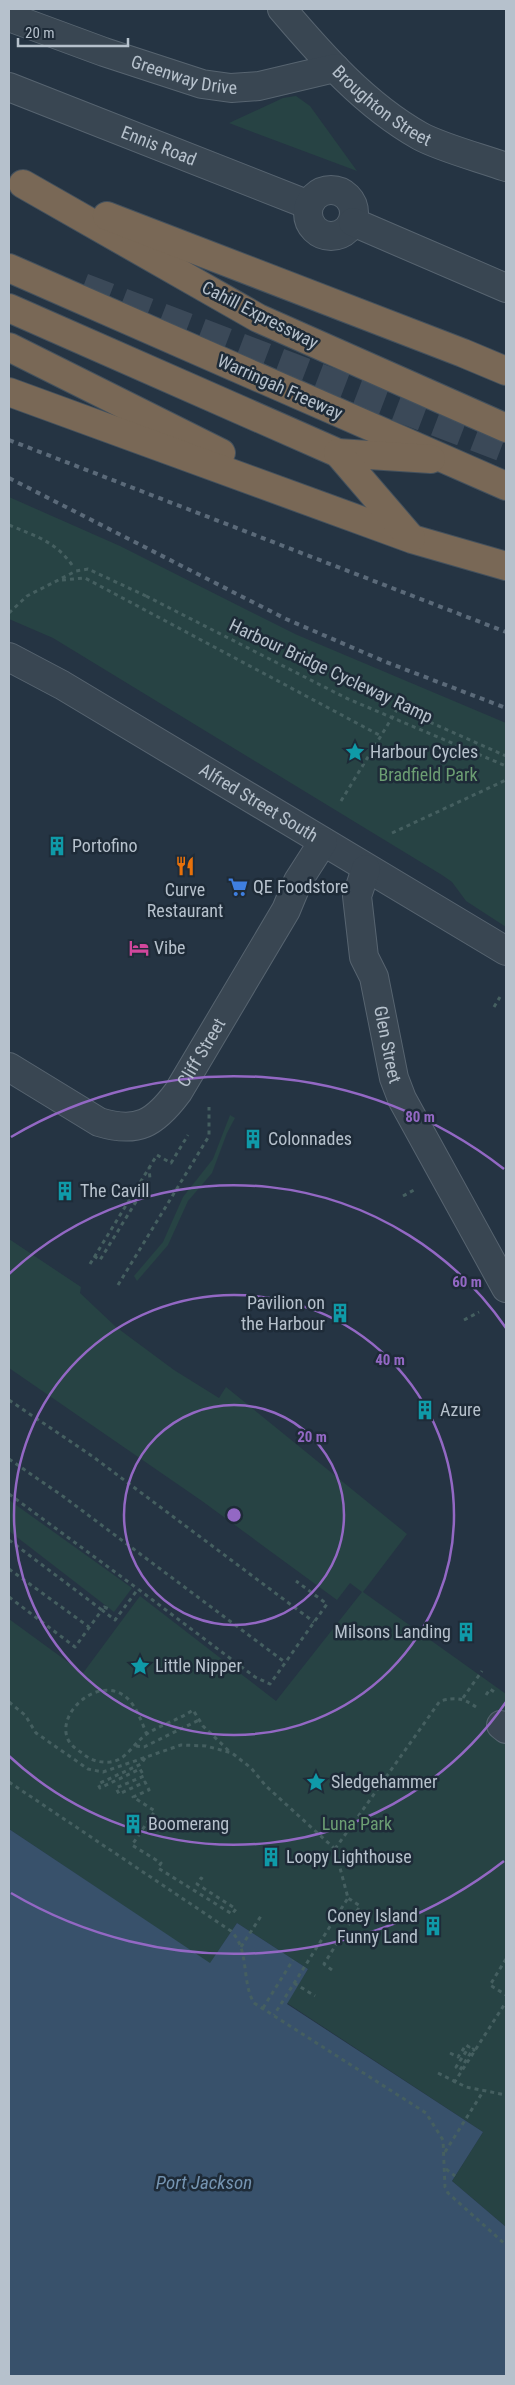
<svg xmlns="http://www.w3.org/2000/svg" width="515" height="2385" font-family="'Roboto Condensed',sans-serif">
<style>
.green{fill:#274344}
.water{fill:#38516b}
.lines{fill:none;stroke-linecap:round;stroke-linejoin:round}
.highway-tunnel{stroke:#3b4958;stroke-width:28;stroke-dasharray:28 14;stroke-linecap:butt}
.minor-casing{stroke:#576470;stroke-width:30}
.highway-casing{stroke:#44515d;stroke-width:30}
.path{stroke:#455f60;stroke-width:3;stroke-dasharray:4 4;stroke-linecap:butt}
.minor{stroke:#394652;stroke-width:28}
.highway{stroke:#796856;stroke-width:28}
.rail{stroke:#5b6a79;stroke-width:4;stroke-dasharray:5 5;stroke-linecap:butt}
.path-bridge{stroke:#455f60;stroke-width:3;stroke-dasharray:4 4;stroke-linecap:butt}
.ring{fill:none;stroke:#9368c4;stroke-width:2.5}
.labels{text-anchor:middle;stroke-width:5;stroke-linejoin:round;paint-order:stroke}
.street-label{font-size:18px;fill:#b6c1cc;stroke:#1e2b38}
.poi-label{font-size:18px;fill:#b6c1cc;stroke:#1e2b38;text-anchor:start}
.park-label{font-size:18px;fill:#6c9e73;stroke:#1e2b38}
.water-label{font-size:19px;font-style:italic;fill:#7594b1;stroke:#1e2b38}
.centre{fill:#9368c4;stroke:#1e2b38;stroke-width:2.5}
.ring-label{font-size:15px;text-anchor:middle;font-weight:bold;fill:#9368c4;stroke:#1e2b38;stroke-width:5;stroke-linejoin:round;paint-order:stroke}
</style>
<rect width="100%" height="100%" fill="#253443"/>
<g class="green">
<path d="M 296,96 L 310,106 L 357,171 L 229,123 L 283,98 Z"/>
<path d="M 9,497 L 120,546 L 295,634 L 506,723 L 506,927 L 466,901 L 452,882 L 442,875 L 53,638 L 9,619 Z"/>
<path d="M 230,1115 L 235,1118 L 227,1133 L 212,1173 L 188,1201 L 168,1245 L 137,1281 L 134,1276 L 163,1242 L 183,1197 L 213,1159 Z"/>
<path d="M 9,1239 L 81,1287 L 80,1293 L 116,1327 L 174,1370 L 219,1398 L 226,1387 L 407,1534 L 363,1592 L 506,1694 L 506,2227 L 452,2181 L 483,2132 L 287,2003 L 308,1969 L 237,1923 L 210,1964 L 9,1829 L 9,1619 L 83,1673 L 140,1596 L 276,1701 L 362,1592 L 350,1583 L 337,1600 L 202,1501 L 9,1368 Z"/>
<path d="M 9,1500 L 132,1588 L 114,1612 L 9,1531 Z"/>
</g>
<path class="water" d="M 9,1829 L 210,1963 L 237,1923 L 308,1969 L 287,2004 L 483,2132 L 452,2181 L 506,2227 L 506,2376 L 9,2376 Z"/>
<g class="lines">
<path class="highway-tunnel" d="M 83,287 L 506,449"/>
<defs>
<g id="minor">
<path id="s1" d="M 282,9 C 322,56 365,105 420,136 C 442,148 481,158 506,167"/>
<path id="s2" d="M 9,17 L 104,52 L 202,84 L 231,88 L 259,86 L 335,68"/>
<path id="s3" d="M 9,87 L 309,205"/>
<circle cx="331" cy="213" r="23"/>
<path d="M 353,222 L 506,288"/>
<path id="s4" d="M 9,657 L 62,685 L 506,951"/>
<path id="s5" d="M 366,869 L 357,896 L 364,957 L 374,977 L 394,1078 L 402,1099 L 506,1288"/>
<path id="s6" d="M 9,1067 L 99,1122 C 138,1134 155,1123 178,1092 L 286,910 L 298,881 L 323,842"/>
<path d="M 501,1725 L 506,1729"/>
</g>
<g id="highway">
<path d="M 23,184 L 258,318 L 506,428"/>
<path d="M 107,216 L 463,353 L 506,371"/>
<path d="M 9,268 L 506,486"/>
<path d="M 9,308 L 338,453 L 431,459"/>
<path d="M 9,347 L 221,453"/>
<path d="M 9,392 L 412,539 L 506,566"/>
<path d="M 338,453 L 411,538"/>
</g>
</defs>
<use href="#minor" class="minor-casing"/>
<use href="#highway" class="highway-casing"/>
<g class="path">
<path d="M 9,525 C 35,536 55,541 72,565"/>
<path d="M 62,580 L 85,578 L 381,736"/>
<path d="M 9,613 L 27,596 L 76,571 L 88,569 L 146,596"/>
<path d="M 341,801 L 398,708 L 506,756"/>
<path d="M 392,833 L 506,780"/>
<path d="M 494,1007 L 500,997"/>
<path d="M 157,1155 L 171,1163 L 188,1135"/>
<path d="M 403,1196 L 414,1190"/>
<path d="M 94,1256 L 100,1260 L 150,1179 L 149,1168"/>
<path d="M 90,1264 L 157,1155"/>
<path d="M 118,1285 L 209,1136 L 209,1107"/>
<path d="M 464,1320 L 479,1312"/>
<path d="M 9,1400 L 92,1456 L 314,1622"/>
<path d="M 9,1459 L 64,1497 L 286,1663"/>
<path d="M 9,1494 L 138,1589"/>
<path d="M 9,1540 L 102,1610 L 104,1607 L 109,1609"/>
<path d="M 9,1569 L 89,1627"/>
<path d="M 9,1597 L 75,1647 L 102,1610 L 115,1620 L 138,1589 L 255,1677 L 270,1684 L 327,1604 L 296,1581"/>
<path d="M 486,1695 L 490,1689 L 496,1693"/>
<path d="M 463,1698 L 482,1671"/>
<path d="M 9,1702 L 25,1715 L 36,1733 L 88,1769 L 103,1772 L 181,1745 L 206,1746 L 232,1753 L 251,1768 L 266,1786 L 335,1849 L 348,1898 L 274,2015"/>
<path d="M 147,1735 C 142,1723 137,1707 127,1698 C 100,1674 58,1711 67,1737 C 69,1744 76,1749 82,1753 C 90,1760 99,1763 110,1762 C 126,1760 132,1746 143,1737 C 154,1727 179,1720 193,1710 L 203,1726 L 229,1751"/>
<path d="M 136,1746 L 144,1747 L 199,1720"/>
<path d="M 145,1758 L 141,1764 L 98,1784 L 100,1788 L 140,1769 L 144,1776 L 116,1788 L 119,1794 L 145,1782 L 149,1790 L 133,1797 L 155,1811 L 132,1845 L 161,1863 L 158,1868 L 232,1914 L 236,1909 L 197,1884 L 201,1878 L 205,1881"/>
<path d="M 9,1782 L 231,1931 C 250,1950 241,1981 254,2003 L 426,2113 L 443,2140 L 445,2187 L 448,2193 L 506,2245"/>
<path d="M 335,1849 L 440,1701 C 456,1697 463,1698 476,1707"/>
<path d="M 241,1947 L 261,1916"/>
<path d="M 506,1959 L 490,1985 L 506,1995"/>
<path d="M 332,1970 L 324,1964 L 360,1906 L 348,1898"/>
<path d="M 294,1983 L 315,1996"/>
<path d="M 263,2008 L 293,1960"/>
<path d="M 450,2053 L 458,2057 L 466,2045 L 469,2047 L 456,2067 L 460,2070 L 473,2049 L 475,2051"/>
<path d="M 438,2073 L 466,2087 L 506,2095"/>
<path d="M 454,2083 L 506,2002"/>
<path d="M 445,2152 L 484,2090"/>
<path d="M 446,2169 L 455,2176"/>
</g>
<use href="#minor" class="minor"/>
<use href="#highway" class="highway"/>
<g class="rail">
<path d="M 9,440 L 506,632"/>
<path d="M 9,478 L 286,619 L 386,662 L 506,708"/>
</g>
<path class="path-bridge" d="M 146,596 L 346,698 L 506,766"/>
</g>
<g class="ring">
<circle cx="234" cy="1515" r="110"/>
<circle cx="234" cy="1515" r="220"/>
<path d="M506 1702A330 330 0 0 1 9 1756M9 1274A330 330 0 0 1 506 1328"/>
<path d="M504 1861A439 439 0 0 1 11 1893M11 1137A439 439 0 0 1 504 1169"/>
</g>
<defs>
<symbol id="sight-bare" viewBox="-9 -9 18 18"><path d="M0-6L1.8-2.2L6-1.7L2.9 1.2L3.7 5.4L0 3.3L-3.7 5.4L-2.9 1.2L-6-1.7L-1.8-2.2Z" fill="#0f9aa8" stroke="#1e2b38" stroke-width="2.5" paint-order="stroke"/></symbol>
<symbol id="building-bare" viewBox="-9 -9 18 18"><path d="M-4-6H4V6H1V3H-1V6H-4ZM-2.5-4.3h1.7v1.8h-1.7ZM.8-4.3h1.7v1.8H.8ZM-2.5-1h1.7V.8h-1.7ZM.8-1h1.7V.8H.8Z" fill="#0f9aa8" stroke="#1e2b38" stroke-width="2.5" paint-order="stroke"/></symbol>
<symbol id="restaurant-bare" viewBox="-9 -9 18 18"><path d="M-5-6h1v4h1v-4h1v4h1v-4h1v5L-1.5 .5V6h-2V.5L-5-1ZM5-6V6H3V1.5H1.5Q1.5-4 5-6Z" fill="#e8710a" stroke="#1e2b38" stroke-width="2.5" paint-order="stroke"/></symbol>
<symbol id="supermarket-bare" viewBox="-9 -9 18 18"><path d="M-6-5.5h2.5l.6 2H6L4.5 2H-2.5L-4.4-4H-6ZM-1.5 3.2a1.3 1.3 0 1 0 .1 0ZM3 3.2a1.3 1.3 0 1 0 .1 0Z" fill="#3f7fe0" stroke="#1e2b38" stroke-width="2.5" paint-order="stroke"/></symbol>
<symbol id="hotel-bare" viewBox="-9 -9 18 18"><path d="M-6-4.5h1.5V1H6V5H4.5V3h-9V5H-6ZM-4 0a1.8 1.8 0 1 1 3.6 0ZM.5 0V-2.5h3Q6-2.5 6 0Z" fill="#d1479c" stroke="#1e2b38" stroke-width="2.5" paint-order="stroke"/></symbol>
</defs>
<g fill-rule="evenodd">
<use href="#sight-bare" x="341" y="738" width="28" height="28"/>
<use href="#building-bare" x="43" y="832" width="28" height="28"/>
<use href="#restaurant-bare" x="171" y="852" width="28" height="28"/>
<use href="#supermarket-bare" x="224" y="873" width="28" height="28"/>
<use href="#hotel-bare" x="125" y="934" width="28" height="28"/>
<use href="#building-bare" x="239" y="1125" width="28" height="28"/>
<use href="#building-bare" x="51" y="1177" width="28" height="28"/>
<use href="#building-bare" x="326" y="1299" width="28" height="28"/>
<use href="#building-bare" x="411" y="1396" width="28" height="28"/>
<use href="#building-bare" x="452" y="1618" width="28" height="28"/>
<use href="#sight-bare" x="126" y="1652" width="28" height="28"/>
<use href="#sight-bare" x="302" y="1768" width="28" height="28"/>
<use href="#building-bare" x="119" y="1810" width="28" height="28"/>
<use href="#building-bare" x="257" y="1843" width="28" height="28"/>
<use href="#building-bare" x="419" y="1912" width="28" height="28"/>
</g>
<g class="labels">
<g class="street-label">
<text dy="6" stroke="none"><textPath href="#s2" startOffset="185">Greenway Drive</textPath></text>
<text dy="6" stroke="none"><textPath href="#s1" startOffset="140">Broughton Street</textPath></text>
<text dy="6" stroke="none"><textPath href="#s3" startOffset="161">Ennis Road</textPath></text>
<text transform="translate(260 315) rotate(27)" y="6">Cahill Expressway</text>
<text transform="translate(280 387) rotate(24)" y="6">Warringah Freeway</text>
<text transform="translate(331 671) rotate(25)" y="6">Harbour Bridge Cycleway Ramp</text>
<text dy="6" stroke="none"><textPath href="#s4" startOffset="289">Alfred Street South</textPath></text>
<text dy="6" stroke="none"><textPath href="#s5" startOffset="181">Glen Street</textPath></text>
<text dy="6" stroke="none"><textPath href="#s6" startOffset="244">Cliff Street</textPath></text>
</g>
<g class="poi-label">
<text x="370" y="758">Harbour Cycles</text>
<text x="72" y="852">Portofino</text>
<text x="253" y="893">QE Foodstore</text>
<text x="185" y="896" text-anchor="middle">Curve<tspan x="185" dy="21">Restaurant</tspan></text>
<text x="154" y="954">Vibe</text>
<text x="268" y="1145">Colonnades</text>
<text x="80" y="1197">The Cavill</text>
<text x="325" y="1309" text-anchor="end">Pavilion on<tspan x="325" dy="21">the Harbour</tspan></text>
<text x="440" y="1416">Azure</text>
<text x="451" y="1638" text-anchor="end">Milsons Landing</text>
<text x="155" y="1672">Little Nipper</text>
<text x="331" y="1788">Sledgehammer</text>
<text x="148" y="1830">Boomerang</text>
<text x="286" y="1863">Loopy Lighthouse</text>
<text x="418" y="1922" text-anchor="end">Coney Island<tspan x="418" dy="21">Funny Land</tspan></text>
</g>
<g class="park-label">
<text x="428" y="781">Bradfield Park</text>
<text x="357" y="1830">Luna Park</text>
</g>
<g class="water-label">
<text x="204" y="2189">Port Jackson</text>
</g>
</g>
<circle cx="234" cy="1515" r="8" class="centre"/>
<g class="ring-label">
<text x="420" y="1122">80 m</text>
<text x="467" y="1287">60 m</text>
<text x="390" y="1365">40 m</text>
<text x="312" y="1442">20 m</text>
</g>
<rect width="515" height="2385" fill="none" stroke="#b6c1cc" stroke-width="20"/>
<path d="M18 38v8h110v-8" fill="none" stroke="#b6c1cc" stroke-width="2.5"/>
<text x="25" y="38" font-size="15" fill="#b6c1cc" stroke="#1e2b38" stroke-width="4" paint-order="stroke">20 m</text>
</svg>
